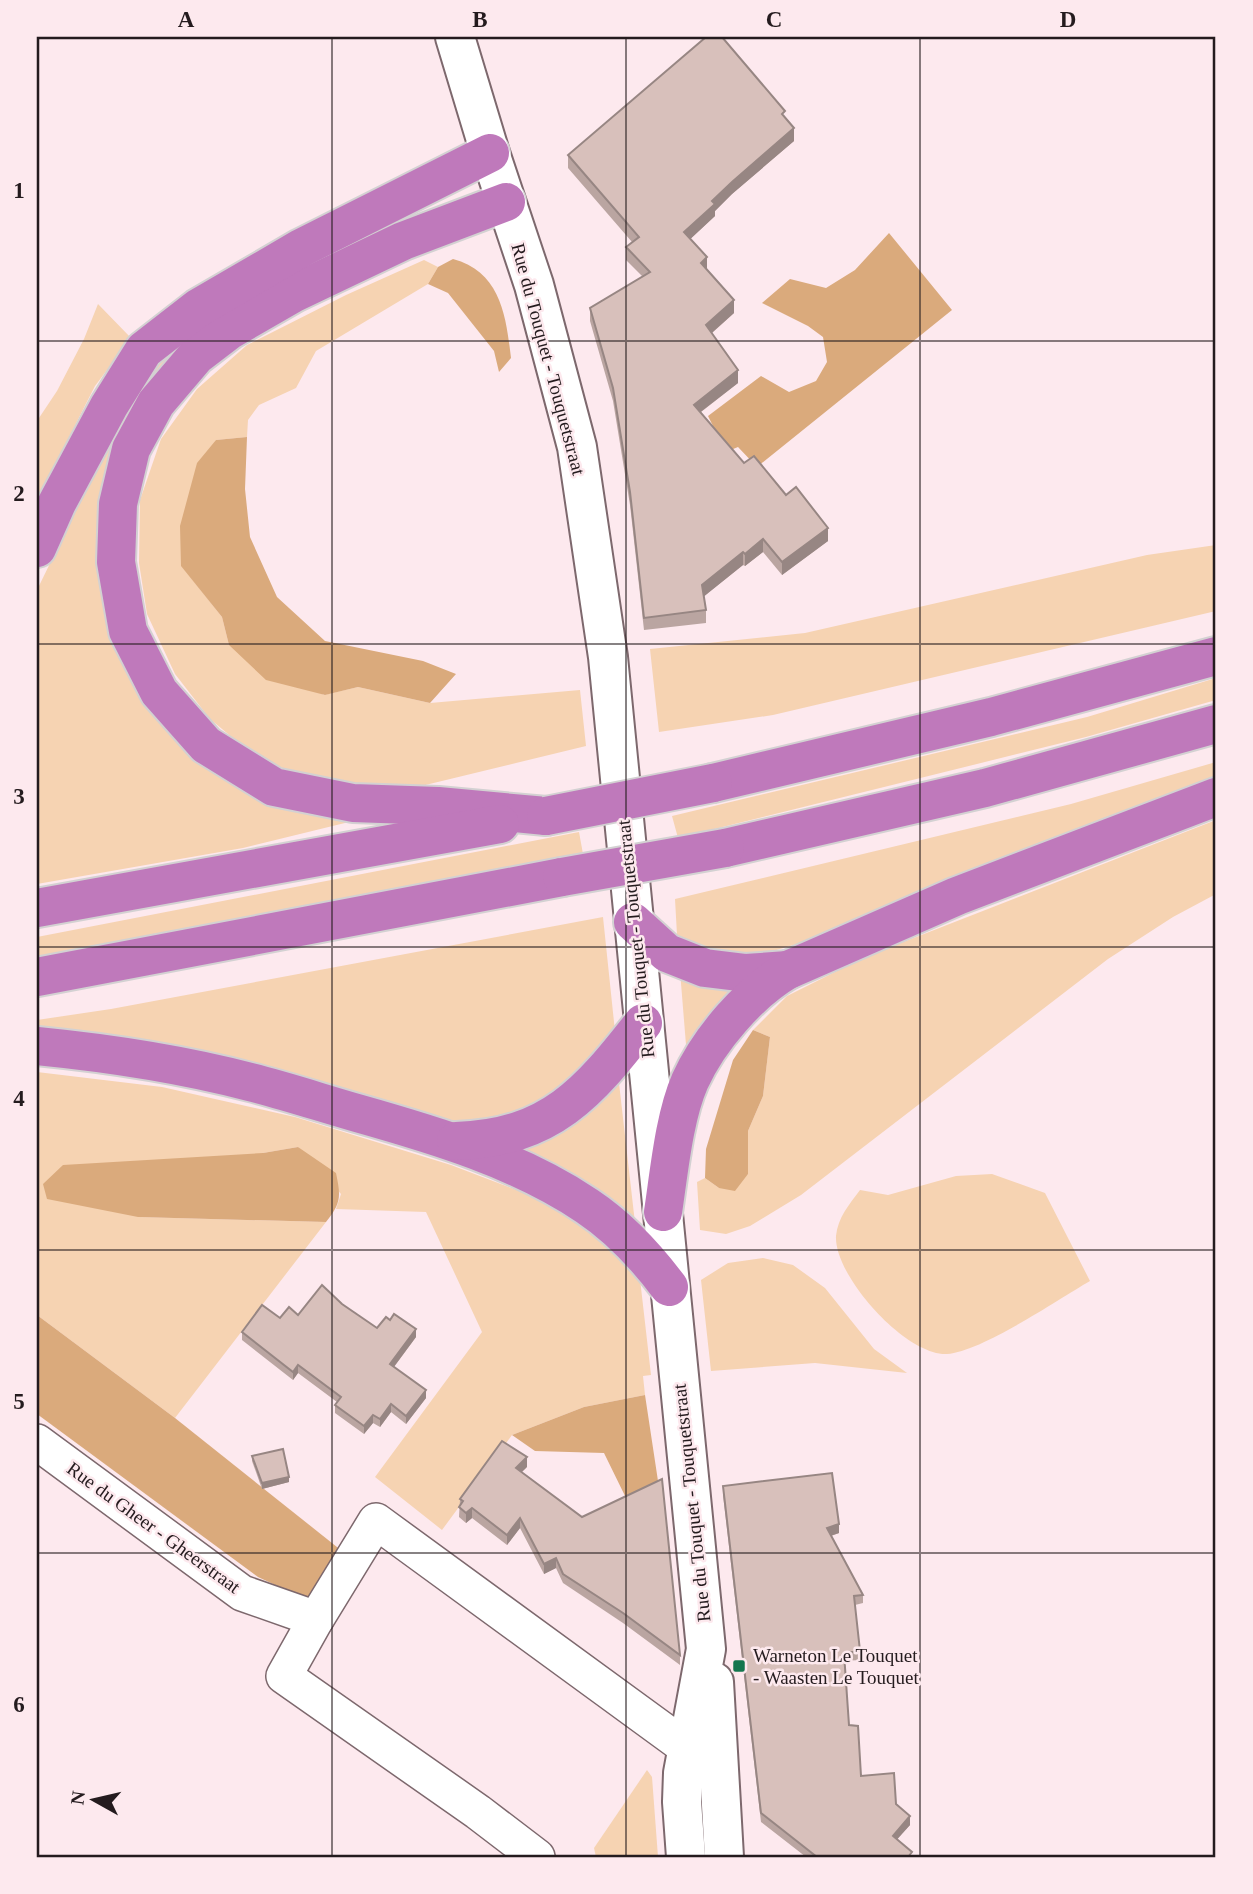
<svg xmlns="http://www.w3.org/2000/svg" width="1253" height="1894" font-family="'Times New Roman',serif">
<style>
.green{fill:#f6d3b2}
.forest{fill:#daaa7c}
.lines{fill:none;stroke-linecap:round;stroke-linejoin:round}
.street-casing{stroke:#7d686d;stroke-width:38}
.secondary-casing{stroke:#7d686d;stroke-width:42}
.highway-casing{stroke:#d3d1d2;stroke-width:42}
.street{stroke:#fff;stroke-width:35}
.secondary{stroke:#fff;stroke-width:38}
.highway{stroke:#bf79bb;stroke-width:38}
.highway-bridge-casing{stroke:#d3d1d2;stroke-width:42;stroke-linecap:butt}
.highway-bridge{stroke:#bf79bb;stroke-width:38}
.wall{fill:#baa5a1}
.shaded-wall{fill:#978683}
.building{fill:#d8c0bb;stroke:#978683;stroke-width:2}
.grid{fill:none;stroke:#241b1e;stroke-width:2;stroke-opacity:0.55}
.poi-dot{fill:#13764e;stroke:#fde9ee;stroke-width:2.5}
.labels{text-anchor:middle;stroke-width:5;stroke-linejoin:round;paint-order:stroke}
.street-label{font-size:19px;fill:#241b1e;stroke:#fde9ee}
.poi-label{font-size:19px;fill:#241b1e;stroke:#fde9ee;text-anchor:start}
.neatline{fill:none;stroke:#241b1e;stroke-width:2.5}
.grid-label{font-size:23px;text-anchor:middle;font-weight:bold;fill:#241b1e}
</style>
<rect width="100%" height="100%" fill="#fde9ee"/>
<g class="green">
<path d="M 396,217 L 401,227 L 256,299 L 130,429 L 121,642 L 282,804 L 349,822 L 243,848 L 37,884 L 37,590 L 121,418 L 158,362 L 183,338 Z"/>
<path d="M 424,260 L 438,267 L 428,284 L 316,351 L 296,388 L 259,405 L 248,420 L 247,437 L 216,440 L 181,565 L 222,617 L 229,645 L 324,695 L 358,687 L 430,703 L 580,690 L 586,746 L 413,788 L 351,788 L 307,780 L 251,753 L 210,719 L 175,674 L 147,614 L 139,563 L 140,500 L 161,439 L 197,389 L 247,345 L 346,295 Z"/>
<path d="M 98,304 L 131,338 L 95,386 L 37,500 L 37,421 L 57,391 L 84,339 Z"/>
<path d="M 1216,545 L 1216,611 L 773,715 L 659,732 L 650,649 L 805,633 L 1147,555 Z"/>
<path d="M 1216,678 L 1216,700 L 1086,737 L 678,838 L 672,816 L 1087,717 Z"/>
<path d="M 1216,762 L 1216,780 L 817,938 L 753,957 L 697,948 L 677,935 L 675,899 L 1071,804 Z"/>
<path d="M 1216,820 L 1216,894 L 1173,917 L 1108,959 L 801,1195 L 750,1226 L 726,1234 L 700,1230 L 697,1182 L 705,1178 L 719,1188 L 748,1174 L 748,1131 L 763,1096 L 770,1037 L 753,1030 L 787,996 L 865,957 Z"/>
<path d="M 579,832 L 583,854 L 37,959 L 37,937 Z"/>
<path d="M 603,917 L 616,1041 L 552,1104 L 476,1129 L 37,1037 L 37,1020 L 111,1009 Z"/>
<path d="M 680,971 L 743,986 L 687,1057 Z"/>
<path d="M 37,1072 L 162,1087 L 295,1117 L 451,1165 L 551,1203 L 606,1240 L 640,1279 L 651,1375 L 643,1376 L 645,1395 L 584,1407 L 512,1435 L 442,1530 L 375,1477 L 482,1332 L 426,1212 L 336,1209 L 341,1194 L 298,1147 L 263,1153 L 138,1217 L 326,1222 L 175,1418 L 37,1315 Z"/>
<path d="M 619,1083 L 635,1223 L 517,1154 L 518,1145 L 551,1136 L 583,1117 Z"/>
<path d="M 992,1174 L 1045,1193 L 1090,1281 C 1057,1300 983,1351 947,1354 C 906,1356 834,1276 836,1236 C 838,1217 849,1205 860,1190 L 888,1195 L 956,1176 Z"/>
<path d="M 763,1258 L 793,1265 L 825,1288 L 874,1349 L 907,1373 L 815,1363 L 711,1371 L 701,1280 L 728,1263 Z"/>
<path d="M 647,1770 L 652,1777 L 658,1857 L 596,1857 L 594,1848 Z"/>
</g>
<g class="forest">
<path d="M 889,233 L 952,310 L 757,467 L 738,447 L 726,452 L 708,416 L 761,376 L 789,392 L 816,381 L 827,362 L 823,337 L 808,326 L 762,303 L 790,279 L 826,288 L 855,270 Z"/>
<path d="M 453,259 C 501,272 506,316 511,358 L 499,372 L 494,351 L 448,293 L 428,284 L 438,267 Z"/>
<path d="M 247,437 L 245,489 L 250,537 L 277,597 L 325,641 L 423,661 L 456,674 L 430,703 L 358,687 L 325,695 L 266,680 L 229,645 L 222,617 L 181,566 L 180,526 L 197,463 L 216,440 Z"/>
<path d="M 753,1030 L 770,1037 L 763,1096 L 748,1131 L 748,1174 L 735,1191 L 719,1188 L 705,1178 L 706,1149 L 733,1060 Z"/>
<path d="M 298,1147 L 336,1173 C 341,1197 341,1203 326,1222 L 138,1217 L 47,1199 L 43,1184 L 63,1165 L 263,1153 Z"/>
<path d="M 37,1315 L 175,1418 L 342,1551 L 310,1601 L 258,1577 L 37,1414 Z"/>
<path d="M 645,1395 L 658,1481 L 627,1500 L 604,1453 L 535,1451 L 512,1435 L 584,1407 Z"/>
</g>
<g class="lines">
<defs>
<g id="street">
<path d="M 37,1442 L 242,1593 L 316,1619"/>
<path d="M 537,1857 L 478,1812 L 284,1676 L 316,1619 L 376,1521 L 687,1748"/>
</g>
<g id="secondary">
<path d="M 455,37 L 490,153 L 534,285 L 577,447 L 608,657 L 706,1649 L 683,1773 L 682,1802 L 686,1857"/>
<path d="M 714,1682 L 724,1857"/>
</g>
<g id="highway">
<path d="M 506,202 L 403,241 L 294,293 L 230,330 L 196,356 L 156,403 L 131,449 L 118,504 L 116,562 L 128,631 L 159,692 L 206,745 L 274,787 L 353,803 L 438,806 L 546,816"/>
<path d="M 37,548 L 57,503 L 109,406 L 144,350 L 198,308 L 301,248 L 490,153"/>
<path d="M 713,783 L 991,717 L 1216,656"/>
<path d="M 725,848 L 985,788 L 1216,724"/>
<path d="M 37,908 L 500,824"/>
<path d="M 633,922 L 667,953 L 705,968 L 746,973 L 788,970"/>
<path d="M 37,977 L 562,877"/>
<path d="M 37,1046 C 108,1053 181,1064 250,1082 C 286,1091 322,1103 357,1113 C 435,1135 519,1160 587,1206 C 620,1228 645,1255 669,1287"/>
<path d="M 456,1141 C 551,1138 588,1093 643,1023"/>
<path d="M 663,1212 C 669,1173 674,1117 690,1081 C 709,1039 749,993 788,970 L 957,896 L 1216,797"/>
</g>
</defs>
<use href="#street" class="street-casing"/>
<use href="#secondary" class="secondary-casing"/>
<use href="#highway" class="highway-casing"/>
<use href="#street" class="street"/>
<use href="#secondary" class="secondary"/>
<use href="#highway" class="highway"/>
<defs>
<g id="highway-bridge">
<path d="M 546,816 L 713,783"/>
<path d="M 562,877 L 725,848"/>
</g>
</defs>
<use href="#highway-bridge" class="highway-bridge-casing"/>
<use href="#highway-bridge" class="highway-bridge"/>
</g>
<g class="wall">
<path d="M 785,118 L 794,141 L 732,194 L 715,211 L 715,216 L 690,239 L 707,270 L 734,313 L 712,333 L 738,383 L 701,412 L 744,463 L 786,495 L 828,541 L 782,575 L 763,552 L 745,566 L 743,565 L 704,596 L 706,610 L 706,623 L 644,630 L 630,505 L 613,401 L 590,321 L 590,308 L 643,277 L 626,260 L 626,247 L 632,242 L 568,168 L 568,155 Z"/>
<path d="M 342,1304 L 377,1328 L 416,1337 L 394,1367 L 426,1398 L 406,1424 L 391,1412 L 380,1427 L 373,1423 L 364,1434 L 335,1413 L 335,1405 L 337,1402 L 298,1373 L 293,1380 L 242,1340 L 242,1332 L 280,1318 L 298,1315 Z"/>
<path d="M 252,1456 L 289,1482 L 262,1489 L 252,1461 Z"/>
<path d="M 527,1467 L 522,1472 L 680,1655 L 680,1665 L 623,1623 L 563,1583 L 556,1568 L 544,1574 L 520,1528 L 507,1545 L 472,1518 L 466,1523 L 459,1517 L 460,1499 Z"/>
<path d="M 723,1486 L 839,1533 L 831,1536 L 863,1595 L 863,1603 L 855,1605 L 860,1660 L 844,1661 L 849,1725 L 861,1776 L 896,1804 L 910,1825 L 897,1839 L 912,1857 L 806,1857 L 761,1822 L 723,1495 Z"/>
</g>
<g class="shaded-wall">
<path d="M 794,128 L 794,141 L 732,194 L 715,211 L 715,216 L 684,245 L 684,232 L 712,201 L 732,182 Z"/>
<path d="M 707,257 L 707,270 L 701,263 Z"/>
<path d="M 734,300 L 734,313 L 706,338 L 706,325 Z"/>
<path d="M 738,370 L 738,383 L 694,417 L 694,405 Z"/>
<path d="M 828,528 L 828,541 L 782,575 L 782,562 Z"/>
<path d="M 763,539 L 763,552 L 745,566 L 745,554 Z"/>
<path d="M 743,552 L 743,565 L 702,598 L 702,585 Z"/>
<path d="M 416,1329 L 416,1337 L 390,1372 L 390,1364 Z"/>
<path d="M 298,1365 L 298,1373 L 293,1380 L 293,1372 Z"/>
<path d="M 426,1390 L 426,1398 L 406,1424 L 406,1416 Z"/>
<path d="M 391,1404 L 391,1412 L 380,1427 L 380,1419 Z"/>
<path d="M 373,1415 L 373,1423 L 364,1434 L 364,1426 Z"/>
<path d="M 527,1457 L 527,1467 L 516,1477 L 516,1468 Z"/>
<path d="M 289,1477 L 289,1482 L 262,1489 L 262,1483 Z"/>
<path d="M 472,1508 L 472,1518 L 466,1523 L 466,1513 Z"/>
<path d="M 520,1518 L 520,1528 L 507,1545 L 507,1535 Z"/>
<path d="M 839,1524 L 839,1533 L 827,1537 L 827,1528 Z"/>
<path d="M 556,1558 L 556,1568 L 544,1574 L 544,1564 Z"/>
<path d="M 910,1816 L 910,1825 L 893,1844 L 893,1836 Z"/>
</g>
<g class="building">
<path d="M 706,37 L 722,37 L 785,111 L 782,114 L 794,128 L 732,182 L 712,201 L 715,204 L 684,232 L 707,257 L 701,263 L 734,300 L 706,325 L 738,370 L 694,405 L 744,463 L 754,456 L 786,495 L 796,487 L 828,528 L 782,562 L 763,539 L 745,554 L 743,552 L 702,585 L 706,610 L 644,618 L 630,492 L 613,388 L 590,308 L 650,272 L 626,247 L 639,237 L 568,155 Z"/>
<path d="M 322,1285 L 342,1304 L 377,1328 L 386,1317 L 390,1320 L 394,1314 L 416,1329 L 390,1364 L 426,1390 L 406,1416 L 391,1404 L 380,1419 L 373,1415 L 364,1426 L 335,1405 L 341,1397 L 298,1365 L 293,1372 L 242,1332 L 262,1305 L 280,1318 L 289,1307 L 298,1315 Z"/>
<path d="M 502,1441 L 527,1457 L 516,1468 L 582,1517 L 662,1479 L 680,1655 L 623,1613 L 563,1574 L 556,1558 L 544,1564 L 520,1518 L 507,1535 L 472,1508 L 466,1513 L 459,1507 L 463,1501 L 460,1499 Z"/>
<path d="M 283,1449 L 289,1477 L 262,1483 L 252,1456 Z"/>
<path d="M 832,1473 L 839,1524 L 827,1528 L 863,1595 L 854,1596 L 860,1651 L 844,1653 L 849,1725 L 858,1726 L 861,1776 L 894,1773 L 896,1804 L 910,1816 L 893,1836 L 912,1852 L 908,1857 L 817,1857 L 761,1813 L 723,1486 Z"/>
</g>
<path class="grid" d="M 332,37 L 332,1857M 626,37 L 626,1857M 920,37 L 920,1857M 37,341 L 1216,341M 37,644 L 1216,644M 37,947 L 1216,947M 37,1250 L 1216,1250M 37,1553 L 1216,1553"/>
<rect class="poi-dot" x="732" y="1659" width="14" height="14" rx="3.5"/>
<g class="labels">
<g class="street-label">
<text transform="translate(549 359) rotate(75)" y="7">Rue du Touquet - Touquetstraat</text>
<text transform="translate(635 939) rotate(-96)" y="7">Rue du Touquet - Touquetstraat</text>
<text transform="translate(691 1503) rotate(-96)" y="7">Rue du Touquet - Touquetstraat</text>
<text transform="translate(154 1527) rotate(36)" y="7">Rue du Gheer - Gheerstraat</text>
</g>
<g class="poi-label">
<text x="753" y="1662">Warneton Le Touquet<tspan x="753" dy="22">- Waasten Le Touquet</tspan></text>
</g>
</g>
<rect width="1253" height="1894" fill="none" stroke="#fde9ee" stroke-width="77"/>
<g transform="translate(94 1800) rotate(278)" stroke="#fde9ee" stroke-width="5" paint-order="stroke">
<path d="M0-5L12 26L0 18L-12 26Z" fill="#241b1e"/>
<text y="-10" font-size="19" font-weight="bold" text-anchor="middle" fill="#241b1e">N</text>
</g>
<rect x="38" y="38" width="1176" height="1818" class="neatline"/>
<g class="grid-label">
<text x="186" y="27">A</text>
<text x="480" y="27">B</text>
<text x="774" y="27">C</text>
<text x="1068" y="27">D</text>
<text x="19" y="198">1</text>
<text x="19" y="501">2</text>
<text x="19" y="804">3</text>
<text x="19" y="1106">4</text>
<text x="19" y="1409">5</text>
<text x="19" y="1712">6</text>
</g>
</svg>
